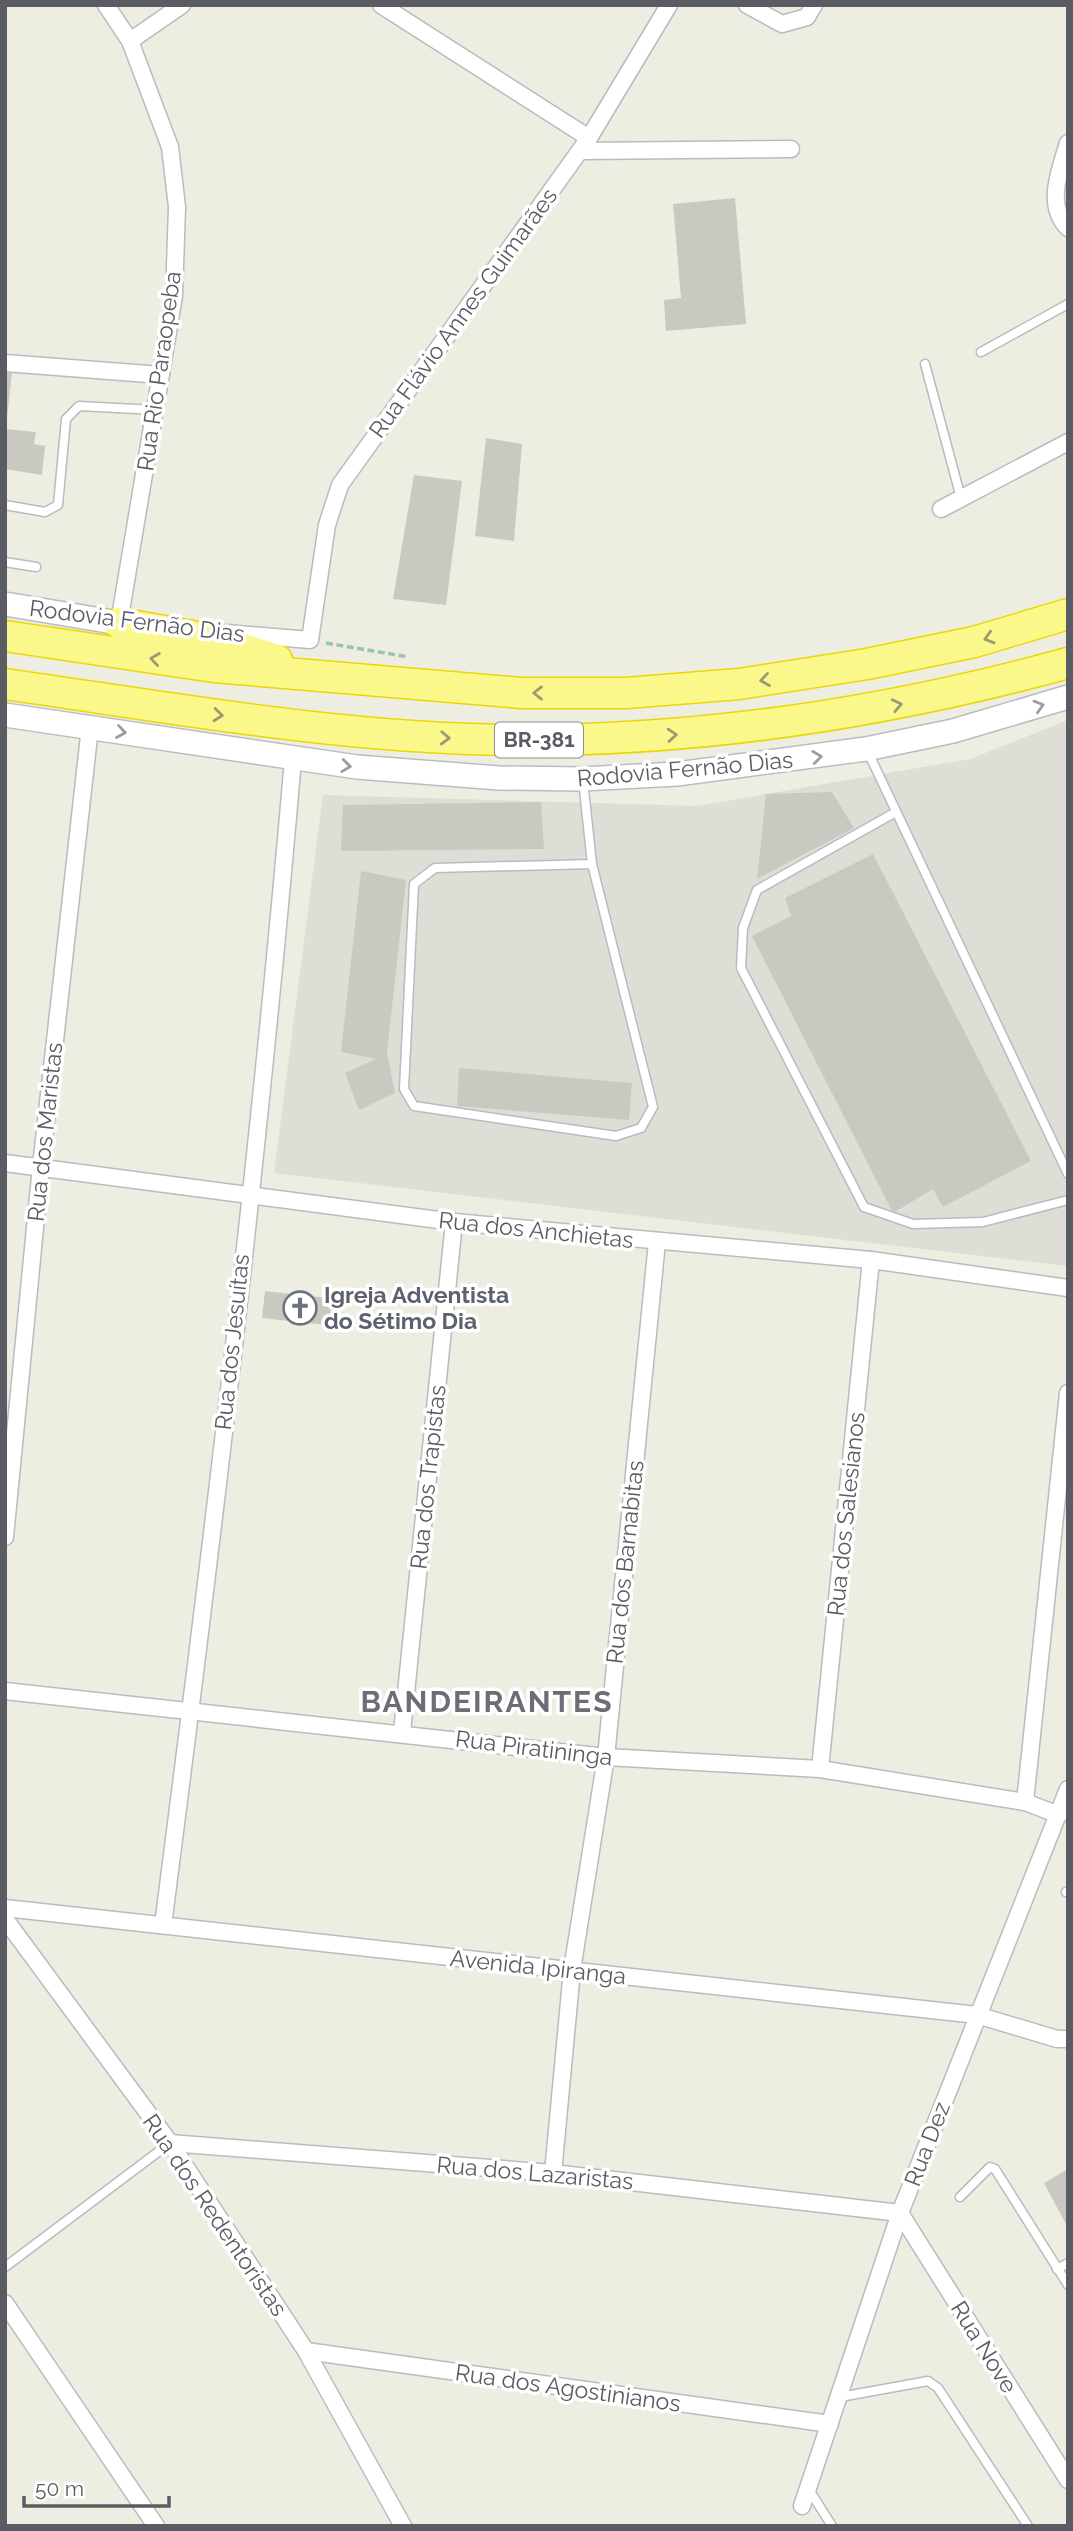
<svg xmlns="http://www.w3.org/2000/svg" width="1073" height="2531" font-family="Raleway,sans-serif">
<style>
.industrial{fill:#deded6}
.building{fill:#cac9c1}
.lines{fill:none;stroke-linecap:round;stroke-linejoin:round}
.lane-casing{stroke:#babac1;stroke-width:11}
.street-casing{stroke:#babac1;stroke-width:19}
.secondary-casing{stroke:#bbbcc3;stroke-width:26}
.highway-casing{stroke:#ead705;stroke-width:33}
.path{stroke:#98c5af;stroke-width:3.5;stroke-dasharray:7 3.5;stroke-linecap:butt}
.lane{stroke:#fff;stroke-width:8}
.street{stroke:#fff;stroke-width:16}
.secondary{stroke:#fff;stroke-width:23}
.highway{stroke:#faf88b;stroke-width:30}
.oneway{stroke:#9a9a73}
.oneway2{stroke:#9c9da1}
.labels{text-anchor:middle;stroke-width:7;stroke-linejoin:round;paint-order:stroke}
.shield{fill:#fff;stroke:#8c8d92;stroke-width:2}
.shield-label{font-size:21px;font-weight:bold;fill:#5a5c63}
.street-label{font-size:23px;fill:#5a5c63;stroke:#fff}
.worship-label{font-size:23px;font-weight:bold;fill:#5b616d;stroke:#fff;text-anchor:start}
.district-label{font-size:30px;font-weight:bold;letter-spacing:2px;fill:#6b6e75;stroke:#fff}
</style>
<rect width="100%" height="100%" fill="#edede2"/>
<path class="industrial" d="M 1068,720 L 1068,1266 L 274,1173 L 323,795 L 697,806 L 970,759 Z"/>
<g class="building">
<path d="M 735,198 L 746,324 L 666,331 L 664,300 L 681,298 L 673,204 Z"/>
<path d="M 5,371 L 12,372 L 7,419 L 5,419 Z"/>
<path d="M 5,429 L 36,432 L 34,444 L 45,446 L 42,475 L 5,469 Z"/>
<path d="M 486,438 L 522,444 L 514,541 L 475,536 Z"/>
<path d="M 414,475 L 462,481 L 446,605 L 393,599 Z"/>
<path d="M 832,792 L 854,828 L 757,879 L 766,794 Z"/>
<path d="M 541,802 L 544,849 L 341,851 L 343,805 Z"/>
<path d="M 873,854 L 1031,1161 L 943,1207 L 933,1189 L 893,1213 L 752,936 L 791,916 L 785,898 Z"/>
<path d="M 361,871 L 406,880 L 387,1052 L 395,1093 L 359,1110 L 345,1073 L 376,1059 L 341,1052 Z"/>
<path d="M 459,1068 L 632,1083 L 629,1120 L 457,1106 Z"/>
<path d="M 265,1291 L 338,1299 L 335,1326 L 262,1318 Z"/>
<path d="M 1068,2169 L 1068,2228 L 1044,2183 Z"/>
</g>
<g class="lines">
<defs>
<g id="lane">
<path d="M 981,352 L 1068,304"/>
<path d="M 925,364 L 961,498"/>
<path d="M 5,505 L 45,512 L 58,505 L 66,419 L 79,406 L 155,410"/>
<path d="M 5,562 L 36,567"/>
<path d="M 867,750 L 1068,1174"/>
<path d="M 583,780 L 592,864 L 653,1107 L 641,1128 L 616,1136 L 414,1106 L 404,1089 L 414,884 L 435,868 L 592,864"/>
<path d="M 896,812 L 757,890 L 743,928 L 741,968 L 864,1207 L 913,1224 L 983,1222 L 1068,1200"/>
<path d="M 1066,1892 L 1068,1893"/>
<path d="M 960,2197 L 990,2167 L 995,2169 L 1068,2285"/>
<path d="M 5,2267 L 170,2143"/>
<path d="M 1057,2269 L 1068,2263"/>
<path d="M 840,2397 L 928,2381 L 938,2388 L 1028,2526"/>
<path d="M 808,2488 L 832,2526"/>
</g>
<g id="street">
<path d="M 106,5 L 130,41 L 170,147 L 177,207 L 174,296 L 119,623 L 123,624"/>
<path d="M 381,5 L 589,138"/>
<path d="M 747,5 L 782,24 L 807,17 L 814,5"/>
<path d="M 130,41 L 182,5"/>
<path d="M 1068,143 C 1060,170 1045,205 1068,228"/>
<path d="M 580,151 L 791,149"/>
<path d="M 5,363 L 161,375"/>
<path d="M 941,509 L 1068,442"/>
<path d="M 226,633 L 310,640 L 327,525 L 340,485 L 589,138 L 669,5"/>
<path d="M 5,1163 L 454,1222 L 871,1260 L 1068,1288"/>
<path d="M 5,1537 L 41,1166 L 90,727"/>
<path d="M 5,1691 L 606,1757 L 820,1769 L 1025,1802 L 1059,1815"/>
<path d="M 402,1732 L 454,1222"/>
<path d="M 820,1769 L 871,1260"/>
<path d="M 1025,1802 L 1068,1393"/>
<path d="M 5,1908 L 977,2015 L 1057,2039 L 1068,2039"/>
<path d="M 5,1919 L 170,2143 L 306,2351 L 403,2526"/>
<path d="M 163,1925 C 213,1538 260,1148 293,759"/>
<path d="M 170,2143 L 553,2173 L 900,2213 L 1068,2480"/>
<path d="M 553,2173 L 572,1970 L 606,1757 L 657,1242"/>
<path d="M 5,2303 L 156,2526"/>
<path d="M 306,2351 L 830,2424"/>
<path d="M 802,2506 L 900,2213 L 1068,1789"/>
</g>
<g id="secondary">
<path d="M 5,604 L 119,623"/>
<path d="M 5,715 L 357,767 L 499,778 L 582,779 L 677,774 L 866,749 L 953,731 L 1068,697"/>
</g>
<g id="highway">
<path d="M 119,623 L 215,640 L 277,660"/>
<path d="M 5,636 L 214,667 L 522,693 L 626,693 L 739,684 L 867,664 L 974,642 L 1068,614"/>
<path d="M 5,684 C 173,708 344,739 514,740 C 703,741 886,713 1068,663"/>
</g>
</defs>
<use href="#lane" class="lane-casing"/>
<use href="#street" class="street-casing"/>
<use href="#secondary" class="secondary-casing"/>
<use href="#highway" class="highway-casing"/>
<path class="path" d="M 326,643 L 409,657"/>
<use href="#lane" class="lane"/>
<use href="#street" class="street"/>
<use href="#secondary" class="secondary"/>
<use href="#highway" class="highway"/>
</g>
<defs><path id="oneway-chevron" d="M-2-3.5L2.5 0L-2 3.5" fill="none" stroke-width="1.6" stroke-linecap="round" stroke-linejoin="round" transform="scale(1.75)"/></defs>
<g class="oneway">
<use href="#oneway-chevron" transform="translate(989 638) rotate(164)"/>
<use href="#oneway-chevron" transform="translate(155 659) rotate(-172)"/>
<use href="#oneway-chevron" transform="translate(765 680) rotate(171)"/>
<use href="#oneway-chevron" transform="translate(538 693) rotate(180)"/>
<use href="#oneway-chevron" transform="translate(897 705) rotate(-12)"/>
<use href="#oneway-chevron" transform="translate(218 715) rotate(6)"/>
<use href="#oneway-chevron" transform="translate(672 735) rotate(-4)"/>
<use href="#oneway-chevron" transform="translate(445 738) rotate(2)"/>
</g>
<g class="oneway2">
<use href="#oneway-chevron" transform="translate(1039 706) rotate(-16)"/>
<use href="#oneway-chevron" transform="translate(121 732) rotate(9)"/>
<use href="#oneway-chevron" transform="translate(817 757) rotate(-7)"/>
<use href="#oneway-chevron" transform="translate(346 766) rotate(7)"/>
</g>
<defs>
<symbol id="church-ring" viewBox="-11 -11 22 22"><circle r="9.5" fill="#fff" stroke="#6b7280" stroke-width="1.5"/><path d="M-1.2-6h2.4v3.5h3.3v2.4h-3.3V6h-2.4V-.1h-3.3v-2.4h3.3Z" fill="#6b7280"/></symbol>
</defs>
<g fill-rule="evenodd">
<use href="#church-ring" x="281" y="1289" width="38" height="38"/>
</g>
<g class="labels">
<rect class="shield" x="495" y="722.5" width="88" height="35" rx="5"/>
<g class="shield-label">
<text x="539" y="747">BR-381</text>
</g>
<g class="street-label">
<text transform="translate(463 313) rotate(-54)" y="8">Rua Flávio Annes Guimarães</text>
<text transform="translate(159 371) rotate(-82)" y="8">Rua Rio Paraopeba</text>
<text transform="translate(137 621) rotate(7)" y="8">Rodovia Fernão Dias</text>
<text transform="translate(685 769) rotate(-5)" y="8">Rodovia Fernão Dias</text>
<text transform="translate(45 1132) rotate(-84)" y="8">Rua dos Maristas</text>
<text transform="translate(536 1230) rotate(6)" y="8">Rua dos Anchietas</text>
<text transform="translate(232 1342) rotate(-84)" y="8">Rua dos Jesuítas</text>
<text transform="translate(428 1477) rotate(-84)" y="8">Rua dos Trapistas</text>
<text transform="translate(846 1514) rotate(-84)" y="8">Rua dos Salesianos</text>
<text transform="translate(625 1562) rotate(-84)" y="8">Rua dos Barnabitas</text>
<text transform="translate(534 1748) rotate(7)" y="8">Rua Piratininga</text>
<text transform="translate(538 1967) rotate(6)" y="8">Avenida Ipiranga</text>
<text transform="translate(927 2144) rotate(-69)" y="8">Rua Dez</text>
<text transform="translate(535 2173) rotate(5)" y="8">Rua dos Lazaristas</text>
<text transform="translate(215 2215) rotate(56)" y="8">Rua dos Redentoristas</text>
<text transform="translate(984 2347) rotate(58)" y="8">Rua Nove</text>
<text transform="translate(568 2388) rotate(8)" y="8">Rua dos Agostinianos</text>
</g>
<g class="worship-label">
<text x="324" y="1303">Igreja Adventista<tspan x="324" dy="26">do Sétimo Dia</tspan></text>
</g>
<g class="district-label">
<text x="487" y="1712">BANDEIRANTES</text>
</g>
</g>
<rect width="1073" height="2531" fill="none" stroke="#5a5c63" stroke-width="14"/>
<path d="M24 2496v10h145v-10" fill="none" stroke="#5a5c63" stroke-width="3.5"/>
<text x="35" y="2496" font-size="21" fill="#5a5c63" stroke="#ffffff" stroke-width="5" paint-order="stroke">50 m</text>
</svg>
